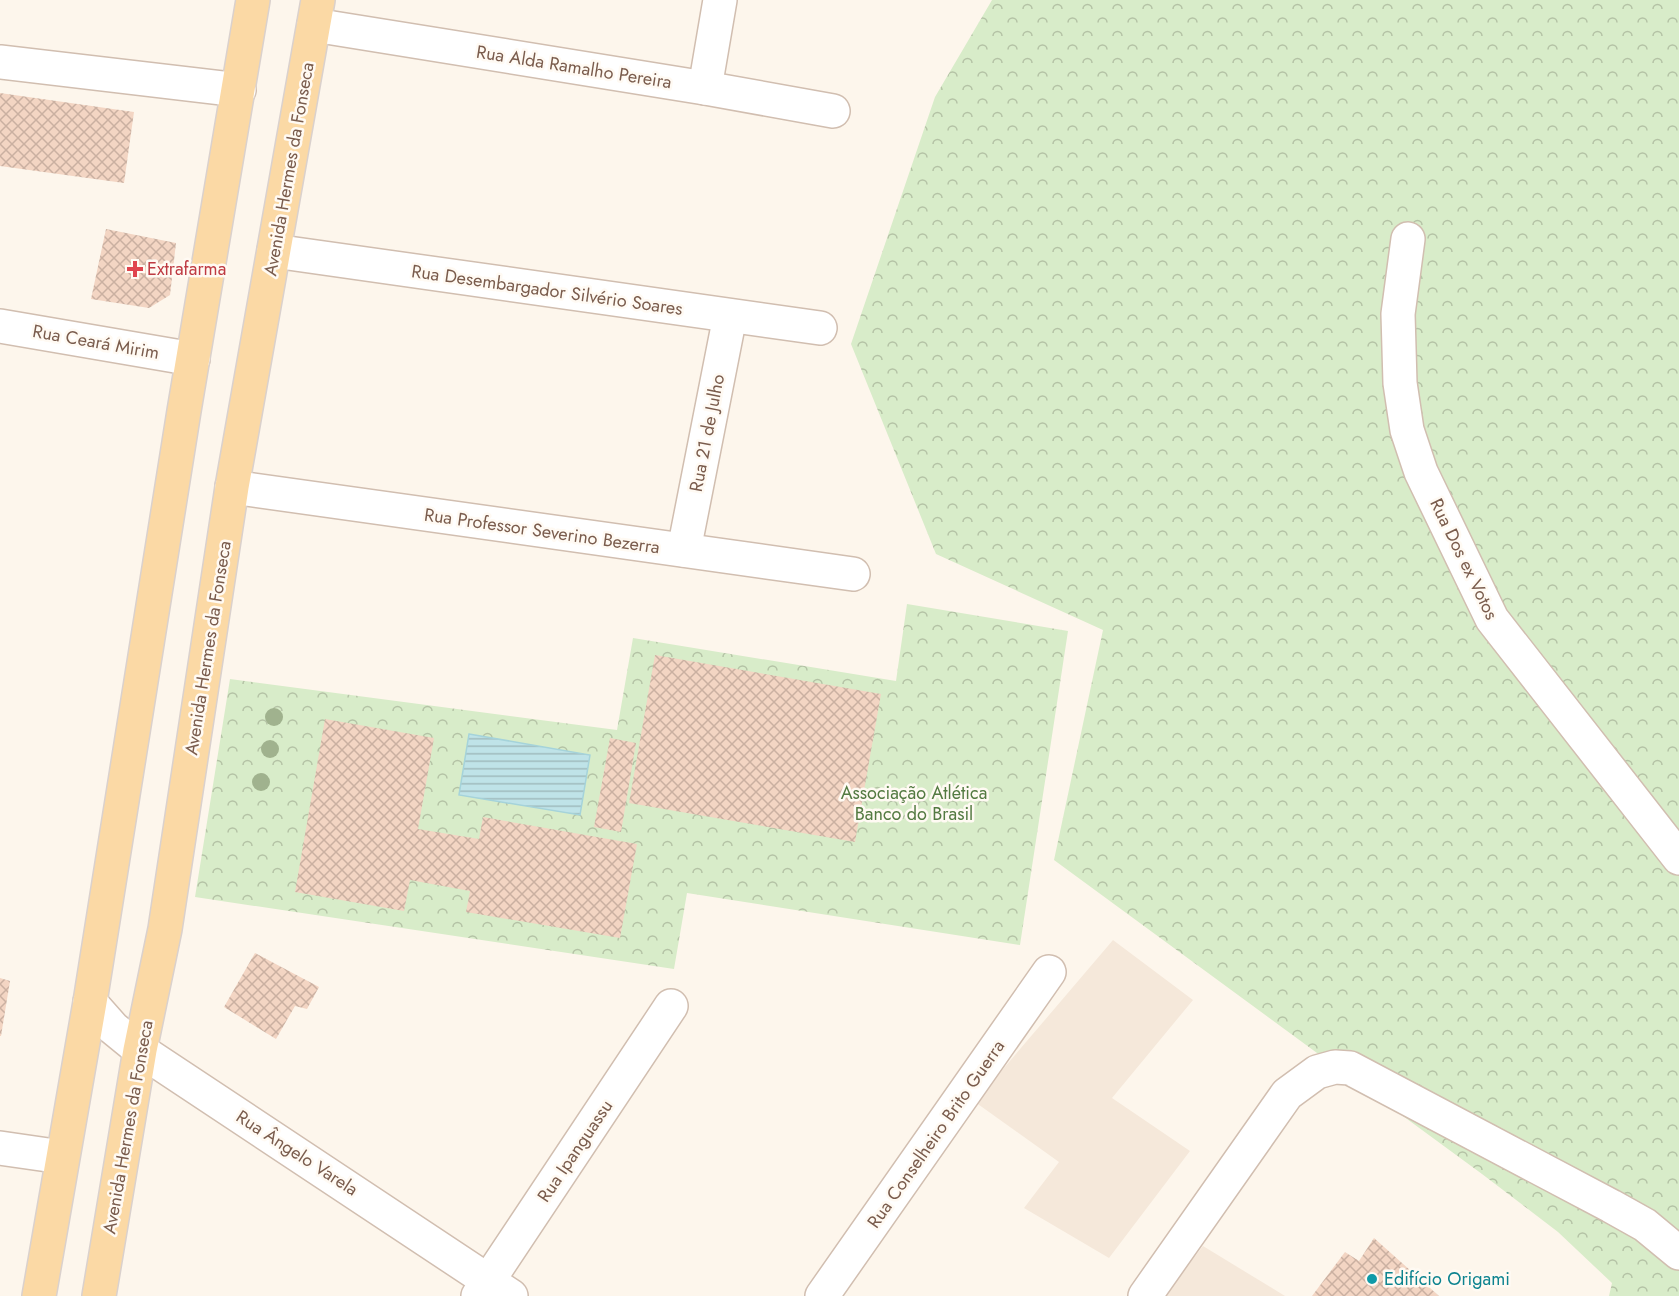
<svg xmlns="http://www.w3.org/2000/svg" width="1679" height="1296" font-family="Jost,sans-serif">
<style>
.residential{fill:#f5e8da}
.forest{fill:url(#forest-crowns)}
.water{fill:url(#water-rules);stroke:#a5d3da;stroke-width:1.5}
.building{fill:url(#building-cross-hatch)}
.lines{fill:none;stroke-linecap:round;stroke-linejoin:round}
.minor-casing{stroke:#d1beb0;stroke-width:36}
.major-casing{stroke:#dad1cd;stroke-width:36}
.minor{stroke:#fff;stroke-width:33}
.major{stroke:#fbd9a5;stroke-width:33}
.tree{fill:#a0b28e}
.health-dot{fill:#e0444e;stroke:#fffaf3;stroke-width:2}
.culture-dot{fill:#0f9aa8;stroke:#fffaf3;stroke-width:2}
.labels{text-anchor:middle;stroke-width:5;stroke-linejoin:round;paint-order:stroke}
.street-label{font-size:18px;fill:#7a5c4d;stroke:#fffaf3}
.health-label{font-size:18px;fill:#be3a42;stroke:#fffaf3;text-anchor:start}
.park-label{font-size:18px;fill:#537a41;stroke:#fffaf3}
.culture-label{font-size:18px;fill:#0d838f;stroke:#fffaf3;text-anchor:start}
</style>
<defs>
<pattern id="forest-crowns" width="20" height="18" patternUnits="userSpaceOnUse" patternTransform="scale(1.5)"><rect width="20" height="18" fill="#d8ecc9"/><path d="M2 6a3 3 0 1 1 6 0M12 15a3 3 0 1 1 6 0" fill="none" stroke="#b4c2a5"/></pattern>
<pattern id="water-rules" width="6" height="5" patternUnits="userSpaceOnUse" patternTransform="scale(1.5)"><rect width="6" height="5" fill="#bfe3e8"/><path d="M0 2.5h6" fill="none" stroke="#a0bbbe"/></pattern>
<pattern id="building-cross-hatch" width="8" height="8" patternUnits="userSpaceOnUse" patternTransform="scale(1.5)"><rect width="8" height="8" fill="#f3d5c3"/><path d="M0 0l8 8M0 8l8-8" fill="none" stroke="#cab0a1"/></pattern>
</defs>
<rect width="100%" height="100%" fill="#fdf6ec"/>
<g class="residential">
<path d="M 1113,940 L 1193,1000 L 1112,1098 L 1190,1151 L 1109,1258 L 1024,1208 L 1059,1162 L 975,1102 Z"/>
<path d="M 1203,1246 L 1285,1296 L 1164,1296 Z"/>
</g>
<g class="forest">
<path d="M 992,0 L 1679,0 L 1679,1296 L 1609,1296 L 1612,1283 L 1558,1232 L 1482,1174 L 1054,860 L 1103,630 L 936,554 L 851,344 L 935,97 Z"/>
<path d="M 907,604 L 1068,631 L 1020,945 L 687,893 L 674,969 L 195,897 L 230,679 L 617,730 L 633,638 L 896,681 Z"/>
</g>
<path class="water" d="M 469,734 L 590,755 L 580,815 L 459,795 Z"/>
<g class="building">
<path d="M 0,93 L 134,112 L 124,183 L 0,166 Z"/>
<path d="M 106,229 L 176,243 L 170,295 L 149,308 L 91,299 Z"/>
<path d="M 655,655 L 881,694 L 855,842 L 629,803 Z"/>
<path d="M 325,719 L 434,738 L 418,829 L 479,839 L 483,817 L 637,844 L 620,938 L 466,912 L 470,891 L 410,880 L 404,911 L 295,892 Z"/>
<path d="M 610,738 L 636,743 L 621,832 L 594,827 Z"/>
<path d="M 255,953 L 319,987 L 307,1009 L 295,1006 L 276,1039 L 224,1007 Z"/>
<path d="M 0,978 L 10,981 L 1,1036 L 0,1036 Z"/>
<path d="M 1374,1238 L 1439,1296 L 1312,1296 L 1345,1252 L 1359,1261 Z"/>
</g>
<g class="lines">
<defs>
<g id="minor">
<path d="M 314,25 L 705,88 L 833,111"/>
<path d="M 0,62 L 239,90"/>
<path d="M 705,88 L 720,0"/>
<path d="M 1408,239 L 1398,314 L 1400,383 L 1407,430 L 1421,472 L 1492,619 L 1679,858"/>
<path d="M 274,251 L 820,328"/>
<path d="M 0,326 L 193,359"/>
<path d="M 232,487 L 853,574"/>
<path d="M 684,550 L 730,316"/>
<path d="M 90,1002 L 113,1028 L 140,1050 L 511,1296"/>
<path d="M 0,1148 L 62,1157"/>
<path d="M 478,1296 L 671,1006"/>
<path d="M 822,1296 L 1049,972"/>
<path d="M 1145,1296 L 1287,1094 L 1317,1072 L 1335,1067 L 1350,1068 L 1611,1206 L 1645,1225 L 1679,1253"/>
</g>
<g id="major">
<path d="M 39,1296 L 90,1002 L 184,411 L 253,0"/>
<path d="M 99,1296 L 140,1050 L 165,929 L 232,487 L 318,0"/>
</g>
</defs>
<use href="#minor" class="minor-casing"/>
<use href="#major" class="major-casing"/>
<use href="#minor" class="minor"/>
<use href="#major" class="major"/>
</g>
<g class="tree">
<circle cx="274" cy="717" r="9"/>
<circle cx="270" cy="749" r="9"/>
<circle cx="261" cy="782" r="9"/>
</g>
<path class="health-dot" d="M132 260h6v6h6v6h-6v6h-6v-6h-6v-6h6z"/>
<circle class="culture-dot" cx="1372" cy="1279" r="6"/>
<g class="labels">
<g class="street-label">
<text transform="translate(574 67) rotate(9)" y="6">Rua Alda Ramalho Pereira</text>
<text transform="translate(289 169) rotate(-80)" y="6">Avenida Hermes da Fonseca</text>
<text transform="translate(547 290) rotate(8)" y="6">Rua Desembargador Silvério Soares</text>
<text transform="translate(96 342) rotate(10)" y="6">Rua Ceará Mirim</text>
<text transform="translate(707 433) rotate(-79)" y="6">Rua 21 de Julho</text>
<text transform="translate(542 531) rotate(8)" y="6">Rua Professor Severino Bezerra</text>
<text transform="translate(1464 559) rotate(64)" y="6">Rua Dos ex Votos</text>
<text transform="translate(208 648) rotate(-81)" y="6">Avenida Hermes da Fonseca</text>
<text transform="translate(128 1127) rotate(-80)" y="6">Avenida Hermes da Fonseca</text>
<text transform="translate(936 1134) rotate(-55)" y="6">Rua Conselheiro Brito Guerra</text>
<text transform="translate(575 1151) rotate(-56)" y="6">Rua Ipanguassu</text>
<text transform="translate(297 1153) rotate(33)" y="6">Rua Ângelo Varela</text>
</g>
<g class="health-label">
<text x="147" y="275">Extrafarma</text>
</g>
<g class="park-label">
<text x="914" y="799">Associação Atlética<tspan x="914" dy="21">Banco do Brasil</tspan></text>
</g>
<g class="culture-label">
<text x="1384" y="1285">Edifício Origami</text>
</g>
</g>
</svg>
